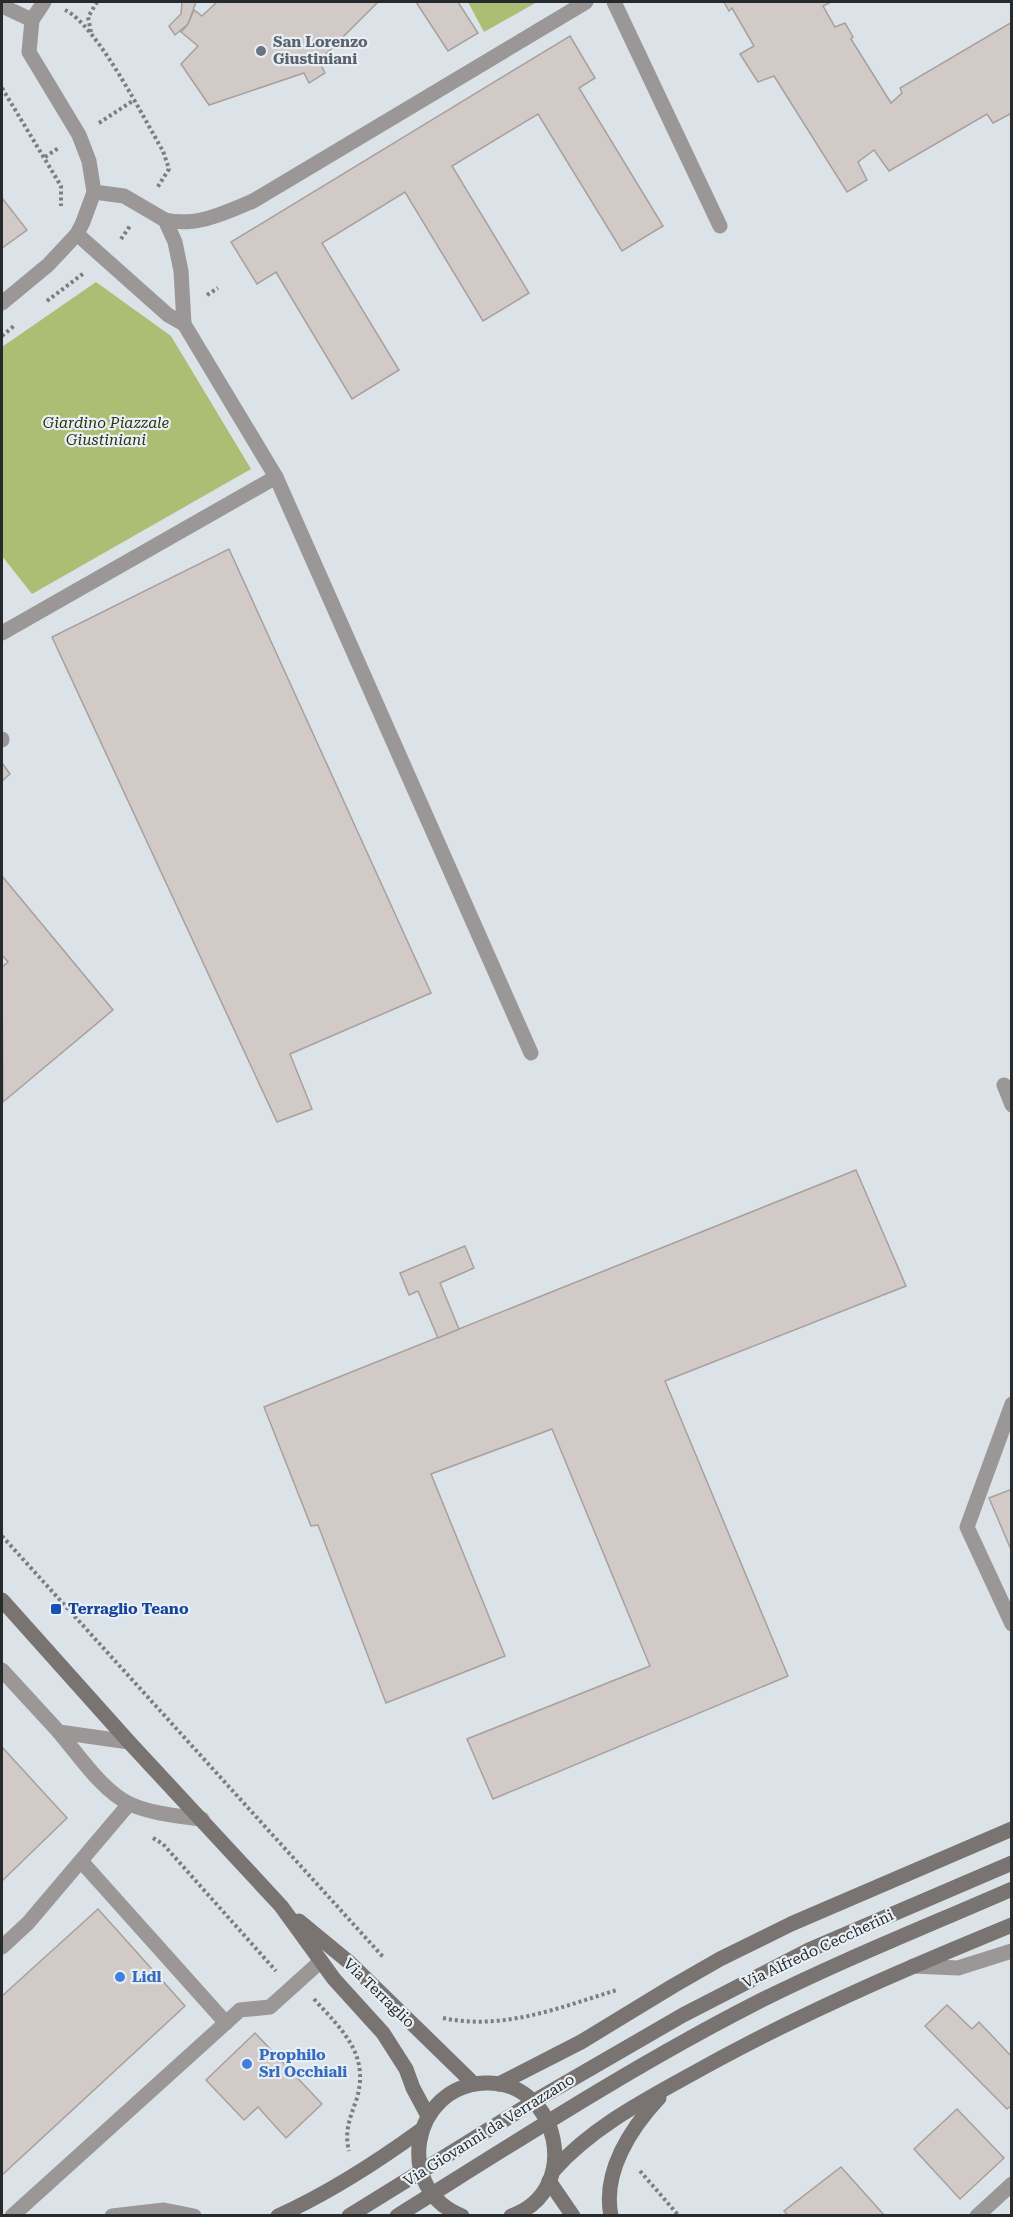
<svg xmlns="http://www.w3.org/2000/svg" width="1013" height="2217" font-family="'Roboto Serif',serif">
<style>
.green{fill:#acbe74}
.building{fill:#d2cac6;stroke:#a8a09c;stroke-width:1.5}
.lines{fill:none;stroke-linecap:round;stroke-linejoin:round}
.path{stroke:#7a7e82;stroke-width:4;stroke-dasharray:3 3;stroke-linecap:butt}
.lane{stroke:#9b9796;stroke-width:15}
.street{stroke:#9b9796;stroke-width:15}
.secondary{stroke:#797471;stroke-width:15}
.worship-dot{fill:#6b7280;stroke:#e8eff5;stroke-width:2}
.transit-dot{fill:#1a4fb4;stroke:#e8eff5;stroke-width:2}
.shop-dot{fill:#3f7fe0;stroke:#e8eff5;stroke-width:2}
.labels{text-anchor:middle;stroke-width:4.5;stroke-linejoin:round;paint-order:stroke}
.worship-label{font-size:15px;font-weight:bold;fill:#5b616d;stroke:#e8eff5;text-anchor:start}
.park-label{font-size:15px;font-style:italic;fill:#2c330d;stroke:#e8eff5}
.transit-label{font-size:15px;font-weight:bold;fill:#164399;stroke:#e8eff5;text-anchor:start}
.street-label{font-size:15px;fill:#272a2c;stroke:#e8eff5}
.shop-label{font-size:15px;font-weight:bold;fill:#366cbe;stroke:#e8eff5;text-anchor:start}
</style>
<rect width="100%" height="100%" fill="#dbe2e8"/>
<g class="green">
<path d="M 468,2 L 537,2 L 484,32 Z"/>
<path d="M 96,282 L 171,336 L 251,469 L 32,594 L 2,556 L 2,347 Z"/>
</g>
<g class="building">
<path d="M 182,2 L 196,2 L 188,24 L 175,35 L 169,26 L 181,14 Z"/>
<path d="M 217,2 L 378,2 L 319,61 L 325,73 L 309,83 L 304,73 L 209,105 L 181,64 L 198,46 L 181,32 L 188,24 L 194,10 L 202,16 Z"/>
<path d="M 416,2 L 458,2 L 478,33 L 448,51 Z"/>
<path d="M 724,2 L 831,2 L 823,6 L 835,27 L 845,23 L 853,37 L 851,39 L 891,103 L 902,93 L 900,88 L 1012,22 L 1012,113 L 993,123 L 987,114 L 889,171 L 874,150 L 858,162 L 867,180 L 847,192 L 774,76 L 758,82 L 740,54 L 754,46 L 732,8 L 729,11 Z"/>
<path d="M 570,36 L 595,78 L 579,88 L 663,226 L 622,251 L 538,114 L 452,166 L 529,293 L 483,321 L 405,192 L 322,243 L 399,370 L 352,399 L 276,272 L 257,284 L 231,242 Z"/>
<path d="M 2,198 L 27,230 L 2,248 Z"/>
<path d="M 229,549 L 431,993 L 290,1054 L 312,1109 L 277,1122 L 52,637 Z"/>
<path d="M 2,763 L 10,774 L 2,781 Z"/>
<path d="M 2,876 L 113,1010 L 3,1102 L 2,967 L 8,962 L 2,955 Z"/>
<path d="M 856,1170 L 906,1286 L 665,1381 L 788,1676 L 493,1799 L 467,1739 L 650,1666 L 552,1429 L 431,1474 L 505,1656 L 386,1703 L 318,1525 L 311,1526 L 264,1407 Z"/>
<path d="M 465,1246 L 474,1268 L 440,1283 L 459,1329 L 438,1338 L 418,1291 L 409,1295 L 400,1273 Z"/>
<path d="M 1012,1489 L 1012,1552 L 989,1498 Z"/>
<path d="M 2,1747 L 67,1818 L 2,1881 Z"/>
<path d="M 98,1909 L 185,2006 L 2,2175 L 2,1996 Z"/>
<path d="M 947,2005 L 972,2029 L 979,2022 L 1012,2057 L 1012,2105 L 1007,2109 L 925,2026 Z"/>
<path d="M 255,2033 L 322,2104 L 286,2138 L 258,2107 L 244,2120 L 206,2080 Z"/>
<path d="M 957,2109 L 1004,2158 L 960,2199 L 914,2149 Z"/>
<path d="M 841,2167 L 885,2216 L 788,2216 L 784,2211 Z"/>
</g>
<g class="lines">
<g class="path">
<path d="M 65,10 C 97,25 144,119 163,151 L 169,169 L 157,188"/>
<path d="M 91,32 L 88,17 L 97,2"/>
<path d="M 2,88 L 61,186 L 61,206"/>
<path d="M 99,123 L 134,100"/>
<path d="M 45,157 L 60,147"/>
<path d="M 121,239 L 130,226"/>
<path d="M 207,295 L 218,288"/>
<path d="M 47,301 L 84,273"/>
<path d="M 2,336 L 15,325"/>
<path d="M 2,1536 L 384,1958"/>
<path d="M 153,1838 L 163,1844 L 276,1971"/>
<path d="M 314,1999 C 342,2030 371,2055 356,2101 C 350,2118 344,2132 349,2151"/>
<path d="M 443,2018 C 503,2031 561,2007 617,1990"/>
<path d="M 640,2171 L 679,2216"/>
</g>
<g class="lane">
<path d="M 614,2 L 720,226"/>
<path d="M 2,633 L 276,477"/>
<path d="M 2,739 L 2,740"/>
<path d="M 1004,1085 L 1012,1105"/>
<path d="M 1012,1404 L 967,1527 L 1012,1624"/>
<path d="M 59,1732 C 78,1754 103,1792 130,1804 C 152,1814 179,1816 202,1819"/>
<path d="M 81,1861 L 226,2023"/>
<path d="M 2,1947 L 28,1923 L 129,1804"/>
<path d="M 913,1966 L 958,1968 L 1012,1951"/>
<path d="M 12,2216 L 240,2010 L 270,2007 L 321,1961"/>
<path d="M 112,2216 L 164,2210 L 194,2216"/>
</g>
<g class="street">
<path d="M 2,6 L 32,20"/>
<path d="M 94,192 L 124,196 L 165,220 L 175,242 L 181,271 L 184,324 L 276,477 L 531,1053"/>
<path d="M 165,220 C 196,227 225,213 253,201 L 586,2"/>
<path d="M 77,234 L 168,315 L 184,324"/>
<path d="M 2,303 L 48,265 L 77,234 L 83,222 L 94,192 L 89,161 L 79,135 L 29,52 L 32,20 L 44,2"/>
<path d="M 2,1670 L 59,1732 L 129,1742"/>
<path d="M 977,2216 L 1012,2184"/>
</g>
<g class="secondary">
<path d="M 2,1600 L 129,1742 L 281,1906 L 334,1979 L 383,2033 L 406,2069 L 413,2088 L 428,2116"/>
<path d="M 299,1921 L 350,1963 L 474,2084"/>
<path d="M 499,2084 L 581,2042 L 673,1986 L 720,1959 L 791,1924 L 1012,1829"/>
<path d="M 553,2171 C 590,2129 641,2102 690,2075 C 793,2017 902,1970 1012,1925"/>
<path d="M 549,2181 L 573,2216"/>
<path d="M 278,2216 C 329,2193 377,2162 421,2130"/>
<path d="M 349,2216 L 543,2096 L 683,2015 L 809,1950 L 1012,1863"/>
<path d="M 397,2216 C 514,2143 631,2067 754,2004 C 837,1962 925,1927 1012,1889"/>
<path d="M 462,2216 C 393,2189 411,2086 485,2083 C 560,2080 583,2192 511,2216"/>
<path d="M 611,2216 C 602,2172 631,2128 659,2098"/>
</g>
</g>
<circle class="worship-dot" cx="261" cy="51" r="6"/>
<rect class="transit-dot" x="50" y="1603" width="12" height="12" rx="3"/>
<g class="shop-dot">
<circle cx="120" cy="1977" r="6"/>
<circle cx="247" cy="2064" r="6"/>
</g>
<g class="labels">
<g class="worship-label">
<text x="273" y="47">San Lorenzo<tspan x="273" dy="17">Giustiniani</tspan></text>
</g>
<g class="park-label">
<text x="106" y="428">Giardino Piazzale<tspan x="106" dy="17">Giustiniani</tspan></text>
</g>
<g class="transit-label">
<text x="68" y="1614">Terraglio Teano</text>
</g>
<g class="street-label">
<text transform="translate(818 1949) rotate(-25)" y="5">Via Alfredo Ceccherini</text>
<text transform="translate(379 1993) rotate(44)" y="5">Via Terraglio</text>
<text transform="translate(489 2130) rotate(-32)" y="5">Via Giovanni da Verrazzano</text>
</g>
<g class="shop-label">
<text x="132" y="1982">Lidl</text>
<text x="259" y="2060">Prophilo<tspan x="259" dy="17">Srl Occhiali</tspan></text>
</g>
</g>
<rect width="1013" height="2217" fill="none" stroke="#272a2c" stroke-width="6"/>
</svg>
